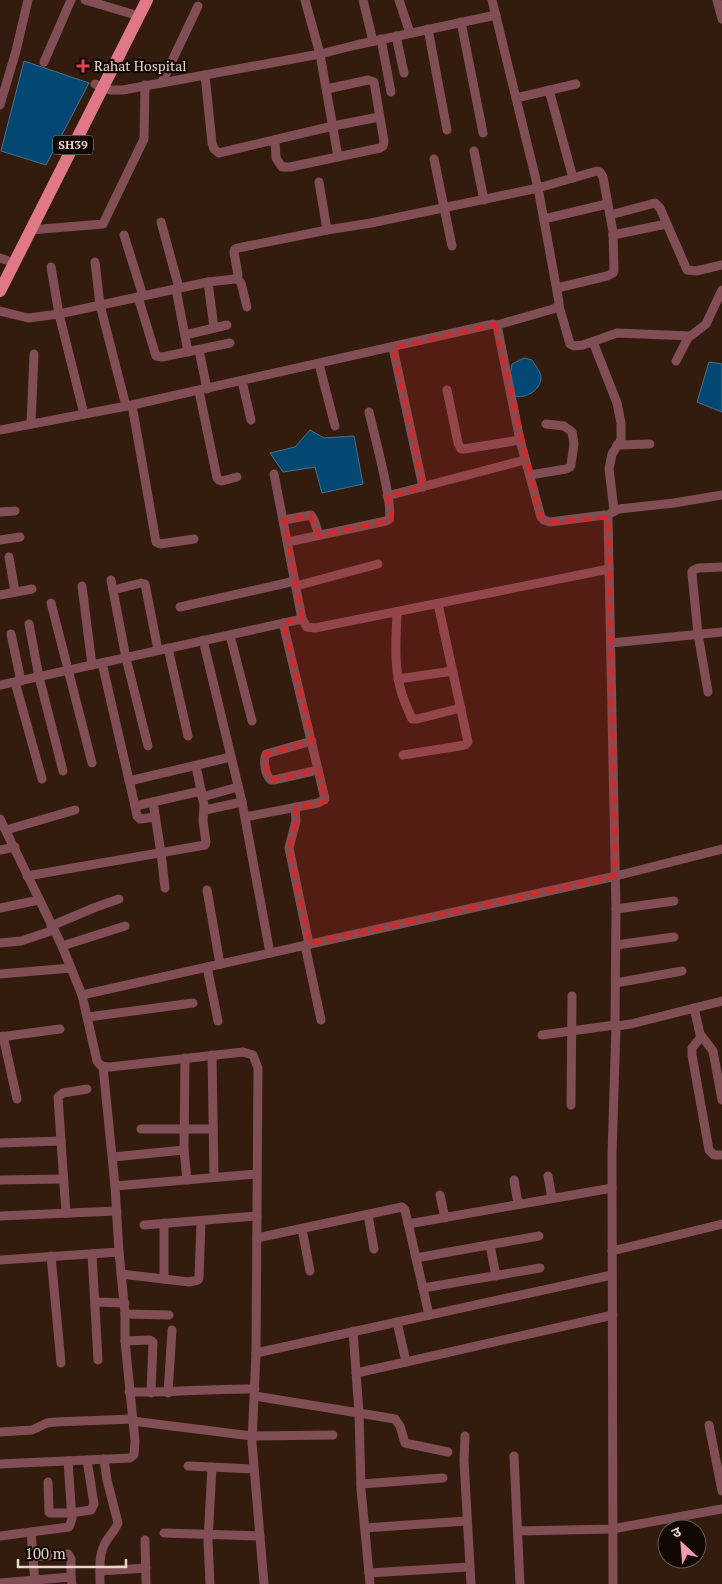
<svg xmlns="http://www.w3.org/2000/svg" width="722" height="1584" font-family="'PT Serif','Noto Sans Devanagari',serif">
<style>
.water{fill:#034872;stroke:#47738e}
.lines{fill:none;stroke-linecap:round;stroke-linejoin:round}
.street{stroke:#814e55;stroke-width:9}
.primary{stroke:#e17888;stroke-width:12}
.marked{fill:#d62828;fill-opacity:0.2;stroke:#d62828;stroke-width:4;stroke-dasharray:10 6;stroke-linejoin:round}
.health-dot{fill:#e0444e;stroke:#130904;stroke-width:2}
.labels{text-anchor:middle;stroke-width:4.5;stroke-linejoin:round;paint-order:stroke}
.shield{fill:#130904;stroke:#a79891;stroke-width:1}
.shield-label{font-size:12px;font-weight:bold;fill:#e7d6ce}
.poi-label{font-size:14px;fill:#e7d6ce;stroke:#130904;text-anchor:start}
</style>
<rect width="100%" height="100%" fill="#331b0e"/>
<g class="water">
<path d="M 24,61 L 89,83 L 46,165 L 1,151 Z"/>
<path d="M 524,358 L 532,360 C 535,365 541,372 541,378 C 540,392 524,399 513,396 L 509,381 L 512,364 Z"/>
<path d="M 709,362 L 722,364 L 722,412 L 697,402 Z"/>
<path d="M 310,430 L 324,438 L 354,436 L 363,484 L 322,493 L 315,467 L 283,472 L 270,453 L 295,447 Z"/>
</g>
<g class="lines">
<g class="street">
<path d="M 85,0 L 139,16"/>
<path d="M 305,0 L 320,54 L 338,157"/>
<path d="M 363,0 L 373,41"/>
<path d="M 399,0 L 410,33"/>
<path d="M 492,0 L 538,188 L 559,302 L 559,306 L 553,309 L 497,325"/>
<path d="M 717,0 L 722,19"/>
<path d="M 461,22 L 483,133"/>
<path d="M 428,29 L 447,130"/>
<path d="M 396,36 L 404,73"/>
<path d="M 381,39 L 391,92"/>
<path d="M 44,62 L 71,0"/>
<path d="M 205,75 L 212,143 L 214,149 L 219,153 L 333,126 L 379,117"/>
<path d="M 162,82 L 198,6"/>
<path d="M 95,84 L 110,90 L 123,90 L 320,54 L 356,45 L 496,15"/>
<path d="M 549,90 L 573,178"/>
<path d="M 516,98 L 576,84"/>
<path d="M 0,105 L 16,51 L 28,0"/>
<path d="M 275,140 L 276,158 L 282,167 L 290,167 L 380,148 L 383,146 L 384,141 L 374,82 L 368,80 L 327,89"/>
<path d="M 474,151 L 484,200"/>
<path d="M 434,159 L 452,246"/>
<path d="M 319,182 L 327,230"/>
<path d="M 610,215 L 655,203 L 660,208 L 687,270 L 696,271 L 722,265"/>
<path d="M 544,219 L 607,204"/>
<path d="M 161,222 L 179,288"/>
<path d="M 30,230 L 103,224 L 144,139 L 145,85"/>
<path d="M 124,235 L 143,296"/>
<path d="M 613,235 L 666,224"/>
<path d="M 0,258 L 6,260"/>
<path d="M 95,262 L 100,305 L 126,406"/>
<path d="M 51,267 L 59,314 L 84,414"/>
<path d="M 237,278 L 241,283 L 247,307"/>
<path d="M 208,282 L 214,328"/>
<path d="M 176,289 L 188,352"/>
<path d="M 138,297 L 156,356 L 162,357 L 230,343"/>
<path d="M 559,306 L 570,344 L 574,346 L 583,345 L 617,333 L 690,336"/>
<path d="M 0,311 L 28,318 L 59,314 L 208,282 L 235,279 L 238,275 L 234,252 L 235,249 L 238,248 L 327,230 L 371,223 L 538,188 L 597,171 L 600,172 L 603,177 L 613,232 L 614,270 L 613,273 L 607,276 L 557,288"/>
<path d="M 185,335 L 227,325"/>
<path d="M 593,342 L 617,403 L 621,423 L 621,440 L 612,454 L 609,469 L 614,510"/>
<path d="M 393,348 L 423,487"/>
<path d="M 199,350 L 207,389"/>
<path d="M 676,361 L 688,338 L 706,324 L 722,290"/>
<path d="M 319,364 L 335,426"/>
<path d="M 242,381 L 251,420"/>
<path d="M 447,390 L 458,443 L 461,449 L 464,449 L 520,440"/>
<path d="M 199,391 L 217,478 L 219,480 L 222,481 L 237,477"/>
<path d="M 132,405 L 156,542 L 160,544 L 194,539"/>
<path d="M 31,424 L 34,354"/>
<path d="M 0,430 L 132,405 L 493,324 L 497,325 L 520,440 L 541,517 L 544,520 L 550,522 L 605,515 L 608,517 L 616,909 L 615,1025 L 617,1026 L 631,1024 L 722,1001"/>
<path d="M 617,445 L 650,444"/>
<path d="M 530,475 L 566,469 L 570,467 L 571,465 L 574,444 L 572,432 L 564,426 L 546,424"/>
<path d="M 387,496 L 525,460"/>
<path d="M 0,512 L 15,511"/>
<path d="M 611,513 L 619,509 L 674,503 L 722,495"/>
<path d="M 284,520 L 311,515 L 314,520 L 319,535"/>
<path d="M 0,540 L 20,537"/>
<path d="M 288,542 L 386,521 L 389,519 C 394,505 373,431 369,412"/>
<path d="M 9,557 L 15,592"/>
<path d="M 111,580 L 126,658 L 148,746"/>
<path d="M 82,586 L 92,665"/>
<path d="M 296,586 L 378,564"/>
<path d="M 113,590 L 141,583 L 145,584 L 158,650"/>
<path d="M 0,595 L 32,589"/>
<path d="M 51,603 L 92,763"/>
<path d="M 180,607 L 295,581"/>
<path d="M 397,613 C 396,637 394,663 400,687 C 402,697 407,707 411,717 L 412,719 L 417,719 L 461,708"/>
<path d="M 302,619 L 307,627 L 315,628 L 609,569"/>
<path d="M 29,624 L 39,677 L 63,771"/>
<path d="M 11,634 L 21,681"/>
<path d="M 230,635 L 252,721"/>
<path d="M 203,640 L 242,802 L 270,953"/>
<path d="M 611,643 L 722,632"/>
<path d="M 168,648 L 188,736"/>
<path d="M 102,663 L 135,806 L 201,791"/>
<path d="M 398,679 L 453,671"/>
<path d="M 15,682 L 42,779"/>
<path d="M 0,685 L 302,619 L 274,474"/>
<path d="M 708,692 L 698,634 L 692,574 L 692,571 L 698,568 L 722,567"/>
<path d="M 312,741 L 266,754 C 263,761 265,775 271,780 L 274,780 L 318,770"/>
<path d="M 403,755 L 465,745 L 468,742 L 438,604"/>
<path d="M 129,781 L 231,757"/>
<path d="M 202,797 L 238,787"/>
<path d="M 153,802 L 161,853 L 165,888"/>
<path d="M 135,806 L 137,816 L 140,819 L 155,817"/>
<path d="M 295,807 L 296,821 L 289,848 L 309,944"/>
<path d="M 205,810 L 242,802"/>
<path d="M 245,817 L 318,803 L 325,799 L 283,623"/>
<path d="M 0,819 L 62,946 L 82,995 L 97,1061 C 101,1067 104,1067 110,1067 L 243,1052 L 253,1055 L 258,1068 L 256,1353 L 252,1443 L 264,1584"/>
<path d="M 6,830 L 75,810"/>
<path d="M 0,850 L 15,847"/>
<path d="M 27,876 L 205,845 L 206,842 L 203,821 L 204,805 L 196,766"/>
<path d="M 207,890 L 220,964"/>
<path d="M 0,908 L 39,900"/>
<path d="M 616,909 L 674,901"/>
<path d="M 51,926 L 96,907 L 119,899"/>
<path d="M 0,943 L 21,941 L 54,930"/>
<path d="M 305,945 L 321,1020"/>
<path d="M 616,945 L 674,937"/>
<path d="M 62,946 L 125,926"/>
<path d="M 207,967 L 218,1021"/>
<path d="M 0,974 L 71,968"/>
<path d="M 616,983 L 682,971"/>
<path d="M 82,995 L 616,876 L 722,849"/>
<path d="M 694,1008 L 700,1034 L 713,1051 L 722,1100"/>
<path d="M 88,1017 L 193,1003"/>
<path d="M 542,1035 L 615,1025"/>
<path d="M 3,1036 L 17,1099"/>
<path d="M 0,1037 L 60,1029"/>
<path d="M 701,1037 L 692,1048 L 692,1055 L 709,1150 L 714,1155 L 722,1155"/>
<path d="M 212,1055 L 214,1177"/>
<path d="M 571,1105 L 572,996"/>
<path d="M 141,1129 L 213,1129"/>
<path d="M 61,1141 L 58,1097 L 63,1093 L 87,1089"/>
<path d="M 0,1143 L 61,1141 L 66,1213"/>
<path d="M 184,1150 L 187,1180"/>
<path d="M 113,1157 L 184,1150 L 185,1058"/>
<path d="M 548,1176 L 552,1198"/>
<path d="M 0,1180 L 63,1179"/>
<path d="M 514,1180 L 518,1204"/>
<path d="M 115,1186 L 257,1174"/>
<path d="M 440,1195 L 445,1218"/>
<path d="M 368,1215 L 374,1249"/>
<path d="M 0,1216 L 117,1211"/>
<path d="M 164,1223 L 164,1279"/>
<path d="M 408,1224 L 612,1188"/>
<path d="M 144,1225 L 257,1216"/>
<path d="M 302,1229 L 310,1271"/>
<path d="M 257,1238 L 402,1207 L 405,1210 L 429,1315"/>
<path d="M 490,1245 L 496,1276"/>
<path d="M 612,1251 L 722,1224"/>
<path d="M 92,1254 L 98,1360"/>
<path d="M 51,1256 L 61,1363"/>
<path d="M 416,1258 L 539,1236"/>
<path d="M 0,1260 L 119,1252 L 115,1186 L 103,1067"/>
<path d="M 121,1274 L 189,1282 L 198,1280 L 199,1278 L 201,1221"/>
<path d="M 423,1288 L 540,1268"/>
<path d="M 95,1302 L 125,1303"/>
<path d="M 125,1314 L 169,1315"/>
<path d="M 397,1322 L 406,1362 L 613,1315"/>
<path d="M 353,1331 L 359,1413 L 395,1419 L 400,1426 L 405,1443 L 448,1452"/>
<path d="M 125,1341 L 150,1340 L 153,1342 L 151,1393"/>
<path d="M 256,1353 L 612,1275"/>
<path d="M 356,1373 L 406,1362"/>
<path d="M 129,1392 C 172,1393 213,1388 255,1389"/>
<path d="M 168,1393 L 172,1330"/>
<path d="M 255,1396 L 359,1413 L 361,1489 L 370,1584"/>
<path d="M 132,1421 L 252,1436 L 333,1435"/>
<path d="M 709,1425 L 722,1491"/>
<path d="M 0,1432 L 32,1430 L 47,1423 L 55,1422 L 132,1419"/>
<path d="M 465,1436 L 464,1461 L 471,1584"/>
<path d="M 514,1456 L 520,1584"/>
<path d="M 0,1464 L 130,1458 L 134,1455 L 135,1441 L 125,1341 L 125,1314 L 119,1252"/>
<path d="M 188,1466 L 254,1469"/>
<path d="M 48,1482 L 49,1512 L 50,1513 L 71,1513 L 91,1510 L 94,1504 L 87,1460"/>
<path d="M 361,1484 L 443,1478"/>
<path d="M 365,1528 L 466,1521"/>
<path d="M 518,1531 L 612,1529 L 722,1509"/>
<path d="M 31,1532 L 35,1584"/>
<path d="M 164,1533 L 260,1536"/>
<path d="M 0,1536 L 69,1527 L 72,1519 L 68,1461"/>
<path d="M 145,1540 L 146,1584"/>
<path d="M 33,1557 L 68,1554 L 71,1559 L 71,1577"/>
<path d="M 100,1571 L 146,1568"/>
<path d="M 369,1573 L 469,1567"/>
<path d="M 0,1583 L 71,1577 L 72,1584"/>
<path d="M 100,1584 C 100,1569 98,1553 107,1540 C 111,1534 115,1530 118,1523 L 107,1480 L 104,1459"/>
<path d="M 210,1584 L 208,1541 L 212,1467"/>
<path d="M 613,1584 L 612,1155 L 616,1026"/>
</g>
<path class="primary" d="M 0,291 L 147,0"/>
</g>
<path class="marked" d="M 495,324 L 541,517 L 550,522 L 608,517 L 616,876 L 309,944 L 289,848 L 296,821 L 295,807 L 326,802 L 318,770 L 274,780 L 267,776 L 266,754 L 312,741 L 283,623 L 302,619 L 284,520 L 311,515 L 319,535 L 392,520 L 387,496 L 423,487 L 393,348 Z"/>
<path class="health-dot" d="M80.5 58.5h5v5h5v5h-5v5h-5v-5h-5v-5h5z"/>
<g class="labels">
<rect class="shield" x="53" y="135.5" width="40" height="19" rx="4"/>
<g class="shield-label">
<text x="73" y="149">SH39</text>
</g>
<g class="poi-label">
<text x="94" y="71">Rahat Hospital</text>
</g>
</g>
<g transform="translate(682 1544) rotate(334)"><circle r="24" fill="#130904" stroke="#685b55"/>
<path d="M0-4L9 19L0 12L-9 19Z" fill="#f09ab5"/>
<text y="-8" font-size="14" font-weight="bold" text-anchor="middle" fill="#e7d6ce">उ</text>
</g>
<path d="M18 1559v8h108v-8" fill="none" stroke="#e7d6ce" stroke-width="2.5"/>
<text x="25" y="1559" font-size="15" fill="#e7d6ce" stroke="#130904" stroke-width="4" paint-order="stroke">100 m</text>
</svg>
